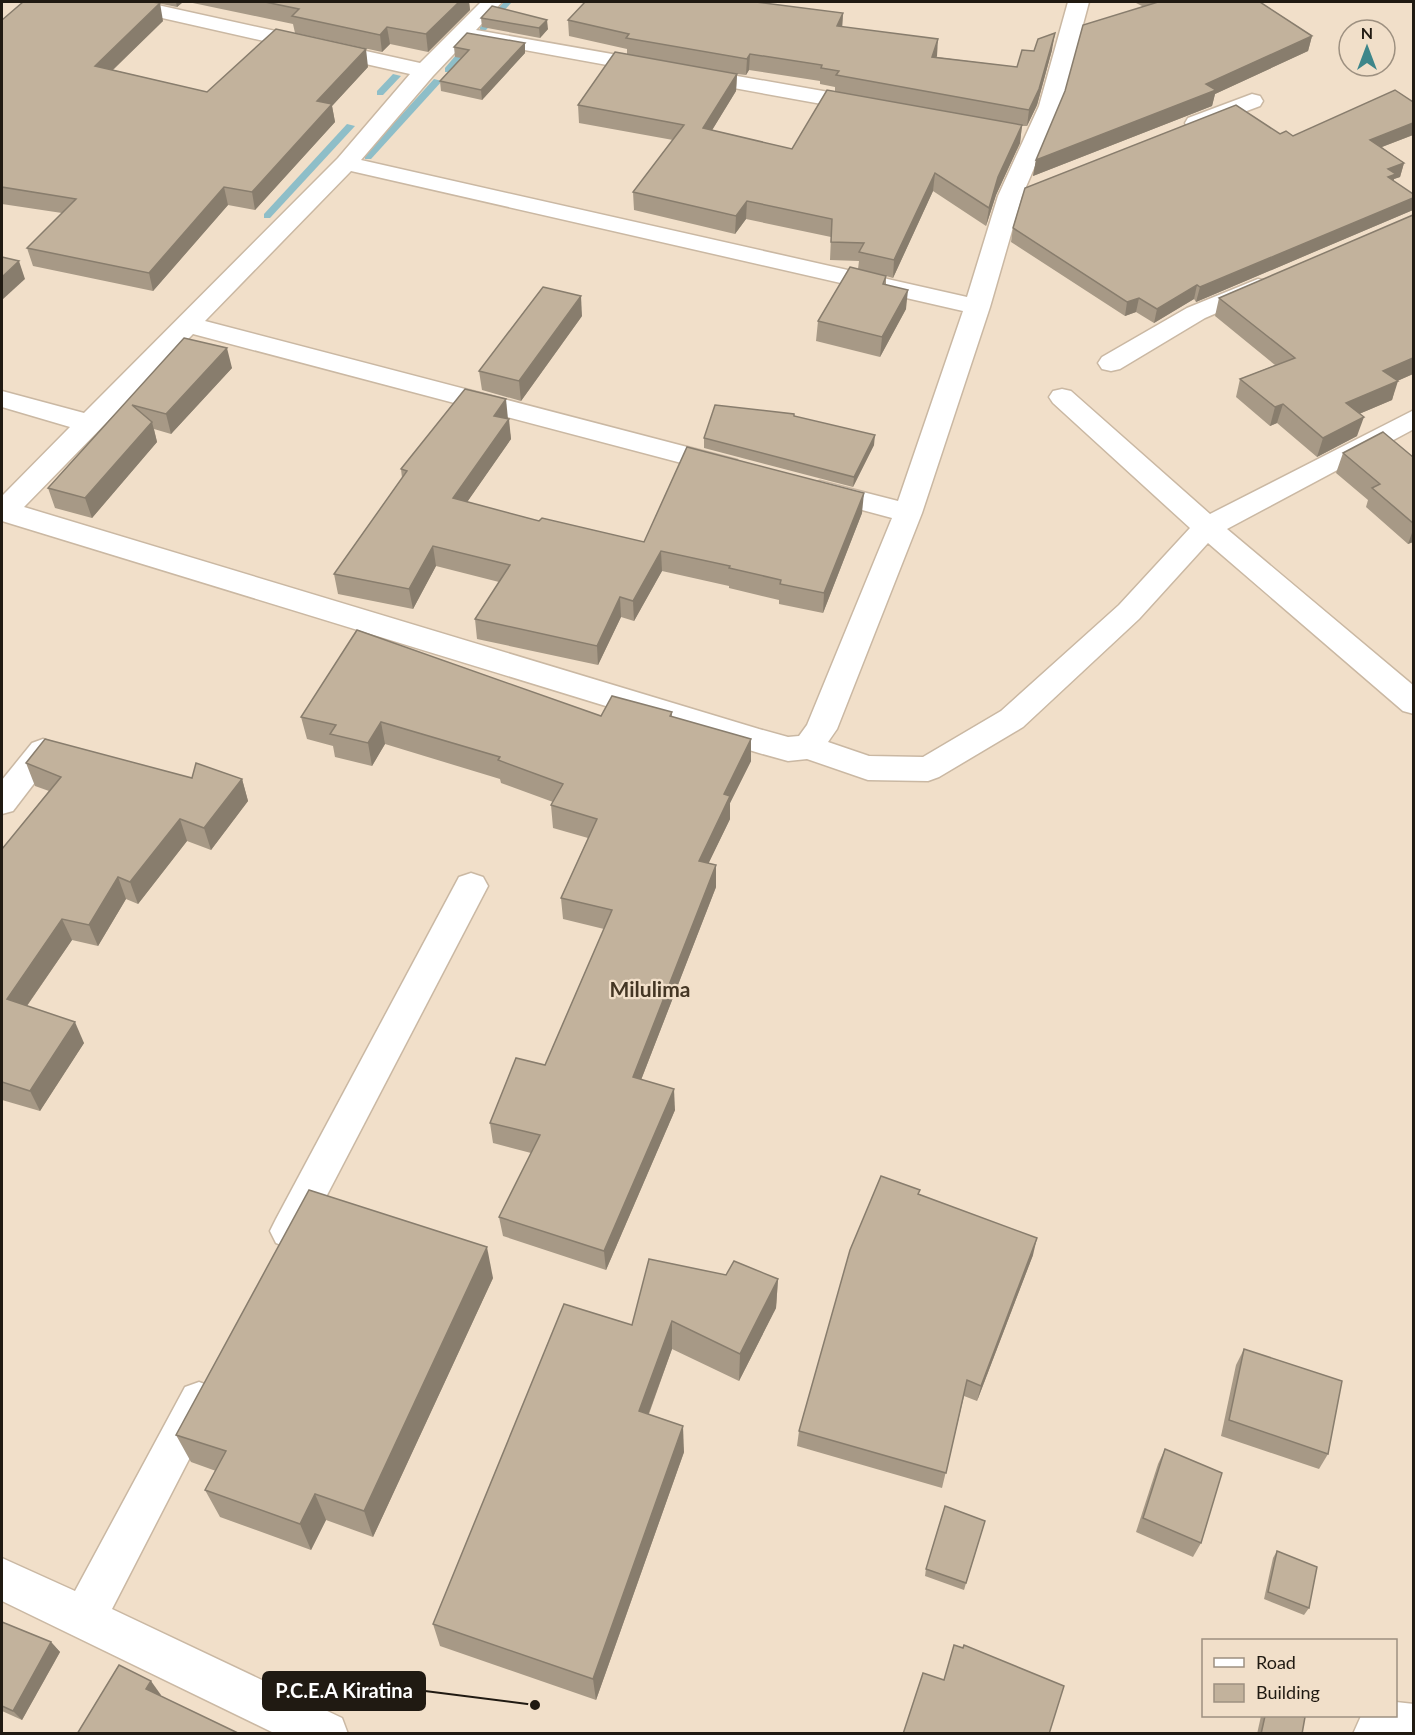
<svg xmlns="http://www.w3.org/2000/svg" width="1415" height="1735" font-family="Lato,sans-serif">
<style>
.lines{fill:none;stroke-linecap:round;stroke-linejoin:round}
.stream{fill:#8ebec8;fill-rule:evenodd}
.street-casing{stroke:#cab8a3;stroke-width:3}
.street{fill:#fff;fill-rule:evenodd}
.wall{fill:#a79986;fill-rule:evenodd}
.shaded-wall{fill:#887d6d}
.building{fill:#c2b29c;stroke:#887d6d;stroke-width:1.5}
.labels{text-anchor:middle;stroke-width:4.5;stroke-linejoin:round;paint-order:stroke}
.quarter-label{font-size:21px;font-weight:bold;fill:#443624;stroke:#f1dfc9}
.leader{fill:none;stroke:#201a12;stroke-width:2}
.callout-dot{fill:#201a12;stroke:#f1dfc9;stroke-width:2}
.callout{fill:#201a12;stroke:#201a12;stroke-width:2}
.callout-label{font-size:20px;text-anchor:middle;font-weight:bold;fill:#fff}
</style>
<rect width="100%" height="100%" fill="#f1dfc9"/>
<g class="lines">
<g class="stream">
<path d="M 504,2 L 512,2 L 486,30 L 480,30 L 480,26 Z"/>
<path d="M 467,42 L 474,44 L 451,72 L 445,72 L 445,68 Z"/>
<path d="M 393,74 L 401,76 L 383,95 L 377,95 L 377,91 Z"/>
<path d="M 434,79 L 442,81 L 371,159 L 365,159 L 365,155 Z"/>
<path d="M 347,124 L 355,126 L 270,218 L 264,218 L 264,214 Z"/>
</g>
<defs>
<g id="street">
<path d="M 107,2 L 144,2 L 420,63 L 481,2 L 502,2 L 476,30 L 874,100 L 877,105 L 874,110 L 866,112 L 480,42 L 470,37 L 433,76 L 361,160 L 967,297 L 998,196 L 1039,106 L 1068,2 L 1089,2 L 1061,106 L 1022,196 L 990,307 L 922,513 L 837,729 L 828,742 L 869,756 L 923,757 L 1001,711 L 1119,605 L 1190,528 L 1053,403 L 1049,397 L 1053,391 L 1062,389 L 1071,391 L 1210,514 L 1414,410 L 1414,429 L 1227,529 L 1414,686 L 1414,714 L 1403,711 L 1208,543 L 1139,619 L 1023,727 L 939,777 L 928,781 L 868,780 L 807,759 L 788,761 L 759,753 L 2,521 L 2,496 L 70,427 L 2,407 L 2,391 L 84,413 L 338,158 L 410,74 L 118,8 L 111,6 ZM 351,171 L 963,311 L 898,501 L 820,481 L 810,484 L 806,490 L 810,496 L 892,518 L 807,725 L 799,736 L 788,737 L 759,729 L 24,507 L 193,334 L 727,475 L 737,472 L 741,466 L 737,460 L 205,321 Z"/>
<path d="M 1252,94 L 1260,96 L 1263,101 L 1260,106 L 1196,130 L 1188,128 L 1185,123 L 1188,118 Z"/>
<path d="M 1258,279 L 1267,281 L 1270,286 L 1267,291 L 1205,318 L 1120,369 L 1111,371 L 1102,369 L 1098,363 L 1102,357 L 1187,308 Z"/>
<path d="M 43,739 L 54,743 L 59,751 L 13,811 L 2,814 L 2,780 L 32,743 Z"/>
<path d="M 471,873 L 483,877 L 488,886 L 302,1243 L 289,1248 L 276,1243 L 270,1231 L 276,1219 L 459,877 Z"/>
<path d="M 199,1382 L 213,1387 L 219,1401 L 112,1609 L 342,1718 L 348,1734 L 276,1734 L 2,1601 L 2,1558 L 75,1591 L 185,1387 Z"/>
<path d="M 1396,1702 L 1414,1704 L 1414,1734 L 1353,1734 L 1361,1716 L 1396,1716 Z"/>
</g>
</defs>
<use href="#street" class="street-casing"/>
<use href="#street" class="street"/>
</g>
<g class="wall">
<path d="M 152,2 L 183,2 L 177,7 Z"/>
<path d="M 188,2 L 469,2 L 470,10 L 428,52 L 390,44 L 382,52 L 295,33 L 293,24 Z"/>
<path d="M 1134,2 L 1260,2 L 1312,36 L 1308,51 L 1215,94 L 1212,106 L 1033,176 L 1036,160 L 1142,6 Z"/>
<path d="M 843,13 L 842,27 L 936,57 L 1017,67 L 1034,51 L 1052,50 L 1037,105 L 1027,126 L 1022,126 L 1020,143 L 996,195 L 986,226 L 933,191 L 893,278 L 886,276 L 886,284 L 906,309 L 880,357 L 816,341 L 818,321 L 858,269 L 859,261 L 830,260 L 831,237 L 746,219 L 735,234 L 634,210 L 633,192 L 673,140 L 579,123 L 578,105 L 627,54 L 627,49 L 569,36 L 568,20 ZM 749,70 L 820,81 L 820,84 L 835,87 L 835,91 L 792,149 L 712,130 L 736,91 L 737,74 L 746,75 Z"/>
<path d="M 481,18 L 548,29 L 540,38 L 482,27 Z"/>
<path d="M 2,20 L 163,21 L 113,70 L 207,92 L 368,67 L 332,106 L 335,122 L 255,210 L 228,205 L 153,291 L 33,266 L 27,248 L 62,213 L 2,204 Z"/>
<path d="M 525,43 L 525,53 L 482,100 L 441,91 L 440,81 L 461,58 L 455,57 L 454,47 Z"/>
<path d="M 1413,102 L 1413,135 L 1382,147 L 1404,163 L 1400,177 L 1394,179 L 1394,181 L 1413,210 L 1196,302 L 1194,299 L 1154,323 L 1136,312 L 1125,316 L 1011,242 L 1013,228 L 1280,134 L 1293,136 Z"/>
<path d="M 1413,215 L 1413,374 L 1397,381 L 1392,400 L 1359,414 L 1357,436 L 1317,457 L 1277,423 L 1270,426 L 1236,397 L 1240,379 L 1275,365 L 1215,316 L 1219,298 Z"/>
<path d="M 582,316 L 521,401 L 482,390 L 479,371 Z"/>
<path d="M 184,338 L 232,368 L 171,434 L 154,429 L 157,442 L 92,518 L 55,508 L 48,488 Z"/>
<path d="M 794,416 L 874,445 L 853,487 L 704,448 L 704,438 Z"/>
<path d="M 508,419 L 511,439 L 467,502 L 539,521 L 644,542 L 862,513 L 823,613 L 779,604 L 779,600 L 729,588 L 729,586 L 662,571 L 634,621 L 621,617 L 598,665 L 477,639 L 475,619 L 499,582 L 436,566 L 413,609 L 338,594 L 334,574 L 402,478 L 401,469 Z"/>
<path d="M 1343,453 L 1413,457 L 1413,542 L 1408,544 L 1366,507 L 1368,500 L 1336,473 Z"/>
<path d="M 672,712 L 672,717 L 751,739 L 751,761 L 730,803 L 730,819 L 708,864 L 716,865 L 716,887 L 641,1080 L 675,1110 L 606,1270 L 503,1236 L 499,1217 L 531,1153 L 493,1143 L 490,1123 L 545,1065 L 604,929 L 563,919 L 561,898 L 588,838 L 553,828 L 551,805 L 553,802 L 501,783 L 500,779 L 385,744 L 372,766 L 335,757 L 333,746 L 307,739 L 301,717 L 601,716 Z"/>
<path d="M 26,763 L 192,778 L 242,779 L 248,801 L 211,850 L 187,841 L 138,904 L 126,899 L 98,946 L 72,940 L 27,1006 L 84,1043 L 40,1111 L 2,1100 L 2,849 L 49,791 L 35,786 Z"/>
<path d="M 919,1194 L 1033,1255 L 977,1401 L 964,1396 L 942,1488 L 797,1446 L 799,1431 Z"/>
<path d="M 726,1275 L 778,1279 L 776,1308 L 739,1381 L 672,1349 L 649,1414 L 684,1452 L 596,1700 L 440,1646 L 433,1624 L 632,1325 Z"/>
<path d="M 493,1278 L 373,1537 L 326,1520 L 311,1550 L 220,1517 L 205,1490 L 216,1471 L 191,1462 L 176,1435 Z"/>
<path d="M 1244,1349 L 1328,1454 L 1319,1469 L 1221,1436 L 1236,1365 Z"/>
<path d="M 1165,1449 L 1201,1543 L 1193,1557 L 1136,1532 L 1158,1464 Z"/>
<path d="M 985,1521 L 964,1590 L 925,1576 L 926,1569 Z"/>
<path d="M 1277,1551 L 1309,1608 L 1304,1615 L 1264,1599 L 1273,1558 Z"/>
<path d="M 2,1622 L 51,1642 L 60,1652 L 22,1720 L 2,1711 Z"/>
<path d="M 1261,1716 L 1301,1716 L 1302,1734 L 1257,1734 Z"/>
</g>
<g class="shaded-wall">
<path d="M 176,2 L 183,2 L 177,7 Z"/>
<path d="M 459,2 L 469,2 L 470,10 L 428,52 L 426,34 Z"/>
<path d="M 160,3 L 163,21 L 99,83 L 95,66 Z"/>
<path d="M 843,13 L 842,29 L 837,26 Z"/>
<path d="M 547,20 L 548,29 L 540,38 L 539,28 Z"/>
<path d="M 387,27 L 390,44 L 382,52 L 380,35 Z"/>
<path d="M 1055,33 L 1052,50 L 1037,105 L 1027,126 L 1029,110 Z"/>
<path d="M 1312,36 L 1308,51 L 1215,94 L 1212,106 L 1033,176 L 1036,160 Z"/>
<path d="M 938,39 L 937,56 L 931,73 L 932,57 Z"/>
<path d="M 525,43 L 525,53 L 482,100 L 481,90 Z"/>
<path d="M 366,49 L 368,67 L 332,106 L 335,122 L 255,210 L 252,192 L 317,101 Z"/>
<path d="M 750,54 L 749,70 L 746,75 L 747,59 Z"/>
<path d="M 737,74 L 736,91 L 703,145 L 703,128 Z"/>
<path d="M 1413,123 L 1413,135 L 1366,153 L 1370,140 Z"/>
<path d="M 1022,125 L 1020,143 L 996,195 L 986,226 L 989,208 L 998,177 Z"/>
<path d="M 1404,163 L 1400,177 L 1394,179 L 1391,188 L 1384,191 L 1388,169 Z"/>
<path d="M 935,173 L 933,191 L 893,278 L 894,260 Z"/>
<path d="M 224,187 L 228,205 L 153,291 L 149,273 Z"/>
<path d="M 1413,198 L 1413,210 L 1196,302 L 1200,287 Z"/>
<path d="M 747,201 L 746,219 L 735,234 L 736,216 Z"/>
<path d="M 19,261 L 25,279 L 2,300 L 2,277 Z"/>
<path d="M 1197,285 L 1194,299 L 1154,323 L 1157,309 Z"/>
<path d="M 908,290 L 906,309 L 880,357 L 882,337 Z"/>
<path d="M 581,296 L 582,316 L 521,401 L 519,381 Z"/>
<path d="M 1139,298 L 1136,312 L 1125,316 L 1127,302 Z"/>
<path d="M 227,348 L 232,368 L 171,434 L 166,414 Z"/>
<path d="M 1413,358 L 1413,374 L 1377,390 L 1383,371 Z"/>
<path d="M 1398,381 L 1392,400 L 1340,422 L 1346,403 Z"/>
<path d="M 506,399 L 508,419 L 494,416 Z"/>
<path d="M 1283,404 L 1277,423 L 1270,426 L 1275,407 Z"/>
<path d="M 1364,417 L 1357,436 L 1317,457 L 1323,438 Z"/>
<path d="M 509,419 L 511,439 L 456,518 L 453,498 Z"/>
<path d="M 152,422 L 157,442 L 92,518 L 85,498 Z"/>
<path d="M 875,435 L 874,445 L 853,487 L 854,477 Z"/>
<path d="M 864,493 L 862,513 L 823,613 L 824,593 Z"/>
<path d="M 1413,530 L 1413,542 L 1408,544 Z"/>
<path d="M 433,546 L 436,566 L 413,609 L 409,589 Z"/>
<path d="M 661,551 L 662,571 L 634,621 L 633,601 Z"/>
<path d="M 620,597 L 621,617 L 598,665 L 597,646 Z"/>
<path d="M 381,722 L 385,744 L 372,766 L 368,743 Z"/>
<path d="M 751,739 L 751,761 L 730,803 L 730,819 L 699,883 L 699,861 L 724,794 Z"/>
<path d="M 242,779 L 248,801 L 211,850 L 204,828 Z"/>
<path d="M 180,819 L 187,841 L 138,904 L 130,882 Z"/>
<path d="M 716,865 L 716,887 L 634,1098 L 633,1077 Z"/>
<path d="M 118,877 L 126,899 L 98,946 L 89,925 Z"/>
<path d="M 62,919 L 72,940 L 17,1020 L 7,999 Z"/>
<path d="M 75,1022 L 84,1043 L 40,1111 L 30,1091 Z"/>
<path d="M 674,1089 L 675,1110 L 606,1270 L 604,1251 Z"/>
<path d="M 1037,1238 L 1033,1255 L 977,1401 L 981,1386 Z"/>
<path d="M 487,1247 L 493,1278 L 373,1537 L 364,1511 Z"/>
<path d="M 778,1279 L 776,1308 L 739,1381 L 740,1354 Z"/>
<path d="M 672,1321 L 672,1349 L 640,1437 L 639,1411 Z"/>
<path d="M 683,1426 L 684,1452 L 596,1700 L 593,1679 Z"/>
<path d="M 315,1494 L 326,1520 L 311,1550 L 300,1524 Z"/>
<path d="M 51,1642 L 60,1652 L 22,1720 L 13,1711 Z"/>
<path d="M 151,1681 L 161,1695 L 156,1703 L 146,1689 Z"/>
</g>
<g class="building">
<path d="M 23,2 L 152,2 L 160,3 L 95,66 L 207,92 L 276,29 L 366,49 L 317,101 L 332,104 L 252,192 L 224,187 L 149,273 L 27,248 L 76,199 L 2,187 L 2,20 Z"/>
<path d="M 265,2 L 459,2 L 426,34 L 387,27 L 380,35 L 292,16 L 299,9 Z"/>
<path d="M 585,2 L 756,2 L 843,13 L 837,26 L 938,39 L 932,57 L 1017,67 L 1022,50 L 1034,51 L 1038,39 L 1055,33 L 1039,89 L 1029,110 L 836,75 L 839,71 L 821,68 L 822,65 L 750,54 L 747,59 L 626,38 L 629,34 L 568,20 Z"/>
<path d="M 1158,2 L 1260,2 L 1312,36 L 1206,84 L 1216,90 L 1036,160 L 1065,91 L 1083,25 Z"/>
<path d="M 492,6 L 547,20 L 539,28 L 481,18 Z"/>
<path d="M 467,33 L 525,43 L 481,90 L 440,81 L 469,50 L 454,47 Z"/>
<path d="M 615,52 L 737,74 L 703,128 L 792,149 L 827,90 L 1022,125 L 998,177 L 989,208 L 935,173 L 894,260 L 859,252 L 864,243 L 831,242 L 832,219 L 747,201 L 736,216 L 633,192 L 684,125 L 578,105 Z"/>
<path d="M 1395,90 L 1413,102 L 1413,123 L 1370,140 L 1404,163 L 1388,169 L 1396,174 L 1388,177 L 1413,194 L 1413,198 L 1200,287 L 1197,285 L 1157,309 L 1139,298 L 1127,302 L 1013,228 L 1025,188 L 1236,105 L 1280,134 L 1286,131 L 1293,136 Z"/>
<path d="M 1413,215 L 1413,358 L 1383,371 L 1398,381 L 1346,403 L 1364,417 L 1323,438 L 1283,404 L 1275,407 L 1240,379 L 1295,358 L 1219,298 Z"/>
<path d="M 2,257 L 19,261 L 2,277 Z"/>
<path d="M 850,267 L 886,276 L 883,284 L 908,290 L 882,337 L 818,321 Z"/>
<path d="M 543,287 L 581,296 L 519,381 L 479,371 Z"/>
<path d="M 184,338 L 227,348 L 166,414 L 132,405 L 152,422 L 85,498 L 48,488 Z"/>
<path d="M 465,389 L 506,399 L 494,416 L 509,419 L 453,498 L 539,521 L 542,518 L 644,542 L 687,447 L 864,493 L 824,593 L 780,584 L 781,580 L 729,568 L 730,566 L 661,551 L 633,601 L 620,597 L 597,646 L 475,619 L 510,565 L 433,546 L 409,589 L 334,574 L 407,471 L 401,469 Z"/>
<path d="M 715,405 L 794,414 L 794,416 L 875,435 L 854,477 L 704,438 Z"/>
<path d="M 1383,432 L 1413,457 L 1413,523 L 1372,488 L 1380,484 L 1343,453 Z"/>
<path d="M 357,630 L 601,716 L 612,696 L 672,712 L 670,716 L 751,739 L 724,794 L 730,796 L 699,861 L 716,865 L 633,1077 L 674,1089 L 604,1251 L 499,1217 L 540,1135 L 490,1123 L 516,1058 L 545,1065 L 612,910 L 561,898 L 597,819 L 551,805 L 563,784 L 498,760 L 500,757 L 381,722 L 368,743 L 330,734 L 336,725 L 301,717 Z"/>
<path d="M 45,739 L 192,778 L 196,763 L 242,779 L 204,828 L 180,819 L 130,882 L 118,877 L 89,925 L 62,919 L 7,999 L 75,1022 L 30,1091 L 2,1082 L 2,849 L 61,777 L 26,763 Z"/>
<path d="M 881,1176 L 920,1190 L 918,1194 L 1037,1238 L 981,1386 L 967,1380 L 946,1473 L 799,1431 L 850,1250 Z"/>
<path d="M 309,1190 L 487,1247 L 364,1511 L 315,1494 L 300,1524 L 205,1490 L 226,1451 L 176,1435 Z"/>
<path d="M 649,1259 L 726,1275 L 734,1261 L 778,1279 L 740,1354 L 672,1321 L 639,1411 L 683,1426 L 593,1679 L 433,1624 L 564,1304 L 632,1325 Z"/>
<path d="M 1244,1349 L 1342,1381 L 1328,1454 L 1229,1420 Z"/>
<path d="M 1165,1449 L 1222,1473 L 1201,1543 L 1143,1518 Z"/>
<path d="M 945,1506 L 985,1521 L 966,1583 L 926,1569 Z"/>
<path d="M 1277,1551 L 1317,1567 L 1309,1608 L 1268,1592 Z"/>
<path d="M 2,1622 L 51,1642 L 13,1711 L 2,1706 Z"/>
<path d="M 954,1645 L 963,1648 L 964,1645 L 1064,1686 L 1049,1734 L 903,1734 L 923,1673 L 944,1680 Z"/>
<path d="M 119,1665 L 151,1681 L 146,1689 L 240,1734 L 77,1734 Z"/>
<path d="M 1265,1716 L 1301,1716 L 1305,1717 L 1302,1734 L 1261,1734 Z"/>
</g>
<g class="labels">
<g class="quarter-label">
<text x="650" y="997">Milulima</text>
</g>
</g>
<path class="leader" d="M535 1705L425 1691"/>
<circle class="callout-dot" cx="535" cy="1705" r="6"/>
<rect class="callout" x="263" y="1672" width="162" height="38" rx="6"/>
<g class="callout-label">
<text x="344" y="1698">P.C.E.A Kiratina</text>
</g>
<rect width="1415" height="1735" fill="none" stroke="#201a12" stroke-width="6"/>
<rect x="1202" y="1639" width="195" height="78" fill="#f1dfc9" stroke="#9d9080" stroke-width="1.5"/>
<rect x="1214" y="1658" width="30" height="9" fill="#ffffff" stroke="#9d9080" stroke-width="1.5"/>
<text x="1256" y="1669" font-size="18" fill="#201a12">Road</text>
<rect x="1214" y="1684" width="30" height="18" fill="#c2b29c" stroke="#9d9080" stroke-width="1.5"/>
<text x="1256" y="1699" font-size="18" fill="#201a12">Building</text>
<g transform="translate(1367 48)"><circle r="28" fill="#f1dfc9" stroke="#9d9080" stroke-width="1.5"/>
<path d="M0-4.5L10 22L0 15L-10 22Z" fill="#3e868a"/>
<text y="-9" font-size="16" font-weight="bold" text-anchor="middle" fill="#201a12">N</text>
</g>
</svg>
